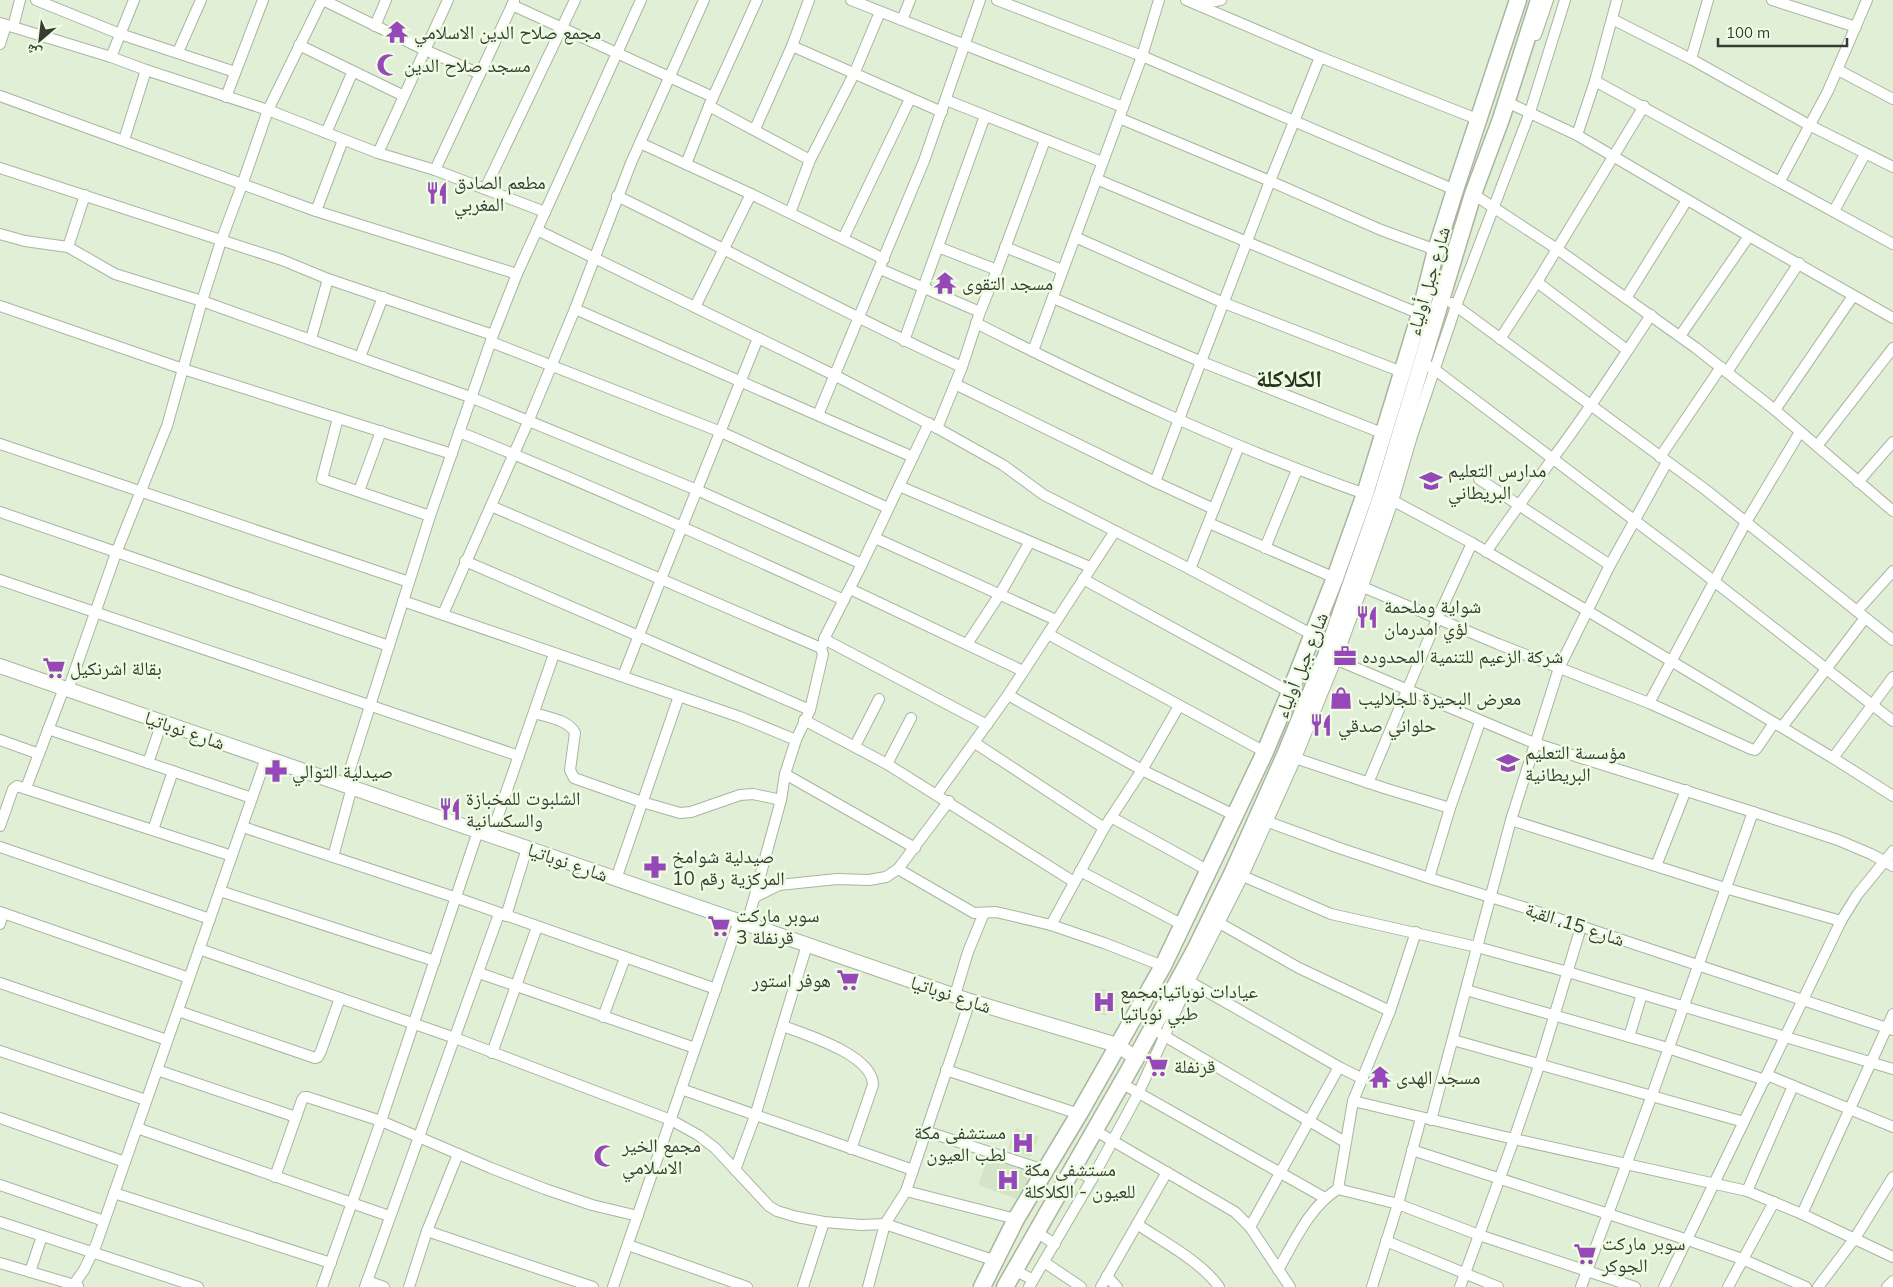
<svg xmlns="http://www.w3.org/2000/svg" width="1893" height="1287" font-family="Mulish,'Noto Naskh Arabic',sans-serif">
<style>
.built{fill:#d3e5c6}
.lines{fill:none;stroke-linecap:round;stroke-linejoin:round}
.street-casing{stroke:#a8b59f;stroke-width:12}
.secondary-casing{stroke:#a8b59f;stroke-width:16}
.primary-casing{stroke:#a8b59f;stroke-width:19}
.street{stroke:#fff;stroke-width:10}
.secondary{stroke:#fff;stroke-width:14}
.primary{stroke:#fff;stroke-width:16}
.labels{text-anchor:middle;stroke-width:5;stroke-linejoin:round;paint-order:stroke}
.poi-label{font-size:19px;fill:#373c33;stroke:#eefce4;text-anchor:start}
.street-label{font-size:19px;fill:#373c33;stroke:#eefce4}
.district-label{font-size:24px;font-weight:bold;fill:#27311f;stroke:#eefce4}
</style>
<rect width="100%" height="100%" fill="#e1efd7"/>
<g class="built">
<path d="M 1101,989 L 1115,991 L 1106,1016 L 1095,1012 Z"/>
<path d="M 1016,1128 L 1039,1137 L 1030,1157 L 1008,1149 Z"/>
<path d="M 989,1156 L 1039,1175 L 1023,1201 L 978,1185 Z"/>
</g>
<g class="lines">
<defs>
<g id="street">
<path d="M 36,0 L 120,34 L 235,72"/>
<path d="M 323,0 L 425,50 L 480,74"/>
<path d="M 851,0 L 1123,107"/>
<path d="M 997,0 L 1142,56 L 1455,190"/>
<path d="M 1186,0 L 1320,57 L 1477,119"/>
<path d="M 1772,0 L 1856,27"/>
<path d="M 1197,4 L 1221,0"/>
<path d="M 512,5 L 713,97"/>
<path d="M 1612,19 L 1691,59 L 1809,125 L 1893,167"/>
<path d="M 902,20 L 910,0"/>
<path d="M 0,23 L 111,57 L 146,70 L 268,110 L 378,153 L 435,170 L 545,212"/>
<path d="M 375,26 L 386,0"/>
<path d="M 13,27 L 20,0"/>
<path d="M 1536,35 L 1548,0"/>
<path d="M 0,44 L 6,25"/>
<path d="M 299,45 L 404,96"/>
<path d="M 792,46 L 942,112"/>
<path d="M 178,52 L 201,0"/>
<path d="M 111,57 L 134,0"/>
<path d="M 1691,59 L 1708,0"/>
<path d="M 1838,70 L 1893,99"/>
<path d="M 1595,81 L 1893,244"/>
<path d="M 0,96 L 316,211 L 517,274"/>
<path d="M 226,97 L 263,0"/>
<path d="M 946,100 L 1102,162"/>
<path d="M 1513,105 L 1577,135 L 1749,236 L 1893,318"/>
<path d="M 709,106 L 810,160"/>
<path d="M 1119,118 L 1270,181 L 1381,230 L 1436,250"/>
<path d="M 755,129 L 792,46 L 809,0"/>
<path d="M 326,133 L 353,71"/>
<path d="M 1577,135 L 1595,81 L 1617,0"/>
<path d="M 124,140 L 146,70"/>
<path d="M 640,143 L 751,194 L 884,259"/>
<path d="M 378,153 L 448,0"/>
<path d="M 686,164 L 709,106 L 757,0"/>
<path d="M 0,168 L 282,260 L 328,279 L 493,335"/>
<path d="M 435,170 L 514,1"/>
<path d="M 1096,179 L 1420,314"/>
<path d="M 1780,181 L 1828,91 L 1867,0"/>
<path d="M 485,189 L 575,0"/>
<path d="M 1473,194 L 1557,249 L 1696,348 L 1775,410 L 1893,511"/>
<path d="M 617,196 C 733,252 845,314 962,367"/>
<path d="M 316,211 L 343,140"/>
<path d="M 1834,211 L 1865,154"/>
<path d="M 790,213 L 810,160 L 854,74 L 880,12"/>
<path d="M 537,230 L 836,376 L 937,428 L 1003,465 L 1044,495 L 1190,569 L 1313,635"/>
<path d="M 0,234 L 25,241 L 68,247 L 115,274 L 202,301 L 470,397 L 697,490 L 862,564"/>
<path d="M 1075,237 L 1224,303 L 1402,372"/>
<path d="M 843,239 L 910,99"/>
<path d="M 68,247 L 85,195"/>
<path d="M 938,247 L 997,270"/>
<path d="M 1005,247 L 1062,270"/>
<path d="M 880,269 L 980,312"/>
<path d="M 1537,282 L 1627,350"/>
<path d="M 1053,298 L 1202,362 L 1382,433"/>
<path d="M 1626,298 L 1687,200"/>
<path d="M 1452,303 L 1706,490 L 1893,640"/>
<path d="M 0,306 L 183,369 L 452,454"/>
<path d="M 695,307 L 751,194"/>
<path d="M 575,309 L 913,457"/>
<path d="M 976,323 C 1103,387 1231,447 1365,494"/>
<path d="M 1680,336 L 1749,236"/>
<path d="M 311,339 L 328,279"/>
<path d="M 1500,339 L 1537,282 L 1644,106"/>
<path d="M 904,341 L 985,116"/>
<path d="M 491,342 L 721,432 L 888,508"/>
<path d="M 1033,351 L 1142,56 L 1159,0"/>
<path d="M 360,357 L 383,297"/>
<path d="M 1428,366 L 1434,369 L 1683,557 L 1893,721"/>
<path d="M 1727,372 L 1799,263"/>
<path d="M 955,384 L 1155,482 L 1214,509"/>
<path d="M 1775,410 L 1853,296"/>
<path d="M 818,415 L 924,161 L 980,0"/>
<path d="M 338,418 L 322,479 L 430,516"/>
<path d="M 929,423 L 862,564 L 824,639 L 987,725"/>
<path d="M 937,428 L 962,367 L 980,312 L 997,270 L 1045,140"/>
<path d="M 459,432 C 589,484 716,542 844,600"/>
<path d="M 0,444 L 409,582"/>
<path d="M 1817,446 L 1893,348"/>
<path d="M 1660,457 L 1721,367"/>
<path d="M 1479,479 L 1610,565"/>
<path d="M 1155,482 L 1270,181 L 1320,57"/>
<path d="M 1858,482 L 1893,442"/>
<path d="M 899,486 L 1090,567"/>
<path d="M 359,491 L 381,431"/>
<path d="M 1388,498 L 1472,543 L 1586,610 L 1833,758 L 1893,796"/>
<path d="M 491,506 L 821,648"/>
<path d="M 0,512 L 389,646"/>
<path d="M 1209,523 L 1335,578"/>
<path d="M 875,538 L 1056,620"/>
<path d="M 1265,548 L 1297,470"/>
<path d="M 1486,552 C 1508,520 1531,489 1553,458 C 1588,412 1619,363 1651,315"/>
<path d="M 465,561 L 810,710"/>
<path d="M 1190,569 L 1239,446"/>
<path d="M 1083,579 L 1290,692"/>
<path d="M 0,580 L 519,756"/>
<path d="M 1358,585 L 1498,644 L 1649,703 L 1751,749 L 1755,750 L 1757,748 L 1774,723"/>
<path d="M 850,589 L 1023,671"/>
<path d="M 403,601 L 740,717 L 796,740"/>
<path d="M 1857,611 L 1893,571"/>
<path d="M 443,614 L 528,422 L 575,309 L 631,163 L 704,0"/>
<path d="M 1048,634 L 1265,752"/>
<path d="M 967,644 L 1000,594 L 1029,543"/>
<path d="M 1330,657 L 1534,743 L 1753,812 L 1838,840 L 1871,854 L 1893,866"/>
<path d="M 623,676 L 661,579 L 758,338"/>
<path d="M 68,690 L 116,553 L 167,426 L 202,301 L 221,241 L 242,185 L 268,110 L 322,0"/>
<path d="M 1008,695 L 1142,770 L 1234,815"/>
<path d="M 1649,703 L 1746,522 L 1800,432"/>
<path d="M 534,713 C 547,717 569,720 575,733 L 570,770 L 574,778 L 642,802 L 680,813 L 691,812 L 740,795 L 753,794 L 781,800"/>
<path d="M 804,720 L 887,764 L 1074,882"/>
<path d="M 1782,727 L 1865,618"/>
<path d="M 48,729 L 252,798"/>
<path d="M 0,740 L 39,754"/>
<path d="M 975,743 L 1104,828"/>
<path d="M 855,746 L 879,699"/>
<path d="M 1289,756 L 1384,788 L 1450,808"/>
<path d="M 1833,758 L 1893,677"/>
<path d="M 148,763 L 162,722"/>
<path d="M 887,764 L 911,718"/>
<path d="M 785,774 L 915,848"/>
<path d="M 1368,783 L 1438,617 L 1472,543"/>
<path d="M 345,785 L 430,516 L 493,335 L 517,274 L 641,0"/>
<path d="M 26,788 L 64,688"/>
<path d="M 937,794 L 1008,695 L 1115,531"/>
<path d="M 1111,817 L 1209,871"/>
<path d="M 1263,820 L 1342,849 L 1429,878 L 1526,908 L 1893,1030"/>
<path d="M 1511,820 L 1725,888 L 1841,921"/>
<path d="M 0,826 L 13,789 L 17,786 L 232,856"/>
<path d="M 243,827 L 457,898 L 716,989"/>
<path d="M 153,830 L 173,771"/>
<path d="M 491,836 L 554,654"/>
<path d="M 0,847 L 210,919"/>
<path d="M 333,857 L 352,787"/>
<path d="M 1656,866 L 1686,790"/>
<path d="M 898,869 L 974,913 L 996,912 L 1051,925 L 1104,943 L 1163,966"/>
<path d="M 1080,871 L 1183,925"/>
<path d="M 1238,874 L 1331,914 L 1477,947 L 1568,972 L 1893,1069"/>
<path d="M 1429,878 L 1450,808 L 1480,722"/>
<path d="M 616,879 L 679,696"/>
<path d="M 220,891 L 435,961"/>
<path d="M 755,897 L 779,885 L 837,879 L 869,880 L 886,877 L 898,869 L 949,801"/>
<path d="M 0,912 L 189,978"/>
<path d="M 506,916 L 527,848"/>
<path d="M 1214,920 L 1299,968 L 1390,1011"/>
<path d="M 0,924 L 3,913"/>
<path d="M 747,924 L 781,800 L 785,774 L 796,740 L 810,710 L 823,654 L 821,648 L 823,644"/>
<path d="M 1051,925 L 1104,828 L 1142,770 L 1179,706"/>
<path d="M 199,949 L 455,1038 L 671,1120 L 698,1135 L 715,1148 L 769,1206 L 777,1211 L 797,1217 L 824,1222 L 861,1225 L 885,1224 L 996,1261"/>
<path d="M 479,973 L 695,1048"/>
<path d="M 1185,979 L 1339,1067 L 1363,1079"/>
<path d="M 0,983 L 167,1040"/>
<path d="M 1466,990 L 1668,1048 L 1765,1080"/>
<path d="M 955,995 L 968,952 L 984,913"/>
<path d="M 178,1011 L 315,1058 L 318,1057 L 321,1051 L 340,998"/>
<path d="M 603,1017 L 625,958"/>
<path d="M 783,1026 C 807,1035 873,1055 873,1085 L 851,1149"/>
<path d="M 1161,1034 L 1345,1142"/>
<path d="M 1629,1037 L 1642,994"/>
<path d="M 1453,1040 L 1744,1122"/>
<path d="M 0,1051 L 146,1100"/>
<path d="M 492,1053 L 537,927"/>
<path d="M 157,1070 L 296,1117"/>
<path d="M 946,1070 L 1079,1114"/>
<path d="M 1767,1075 L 1893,1127"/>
<path d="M 1121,1083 L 1325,1198"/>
<path d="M 681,1089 L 913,1170"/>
<path d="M 1353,1101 L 1514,1139 L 1747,1191 L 1802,1214 L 1893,1257"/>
<path d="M 0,1118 L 125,1162"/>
<path d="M 1431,1120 L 1511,820 L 1559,668 L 1610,565 L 1667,462"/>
<path d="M 137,1128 L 389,1216"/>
<path d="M 1094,1130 L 1235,1212 L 1250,1227 L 1290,1287"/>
<path d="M 925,1131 L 1044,1170"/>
<path d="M 1412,1150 L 1688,1240 L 1742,1259 L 1806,1287"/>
<path d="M 1072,1168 L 1092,1179"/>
<path d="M 735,1170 L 755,1116 L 807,945"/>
<path d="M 275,1177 L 302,1100 L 304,1097 L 307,1097 L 381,1121 L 491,1168 L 545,1189 L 592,1205 L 638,1216"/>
<path d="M 0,1185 L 104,1221"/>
<path d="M 1338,1189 L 1398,1204 L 1479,1235 L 1635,1287"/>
<path d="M 906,1191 L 1016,1219"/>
<path d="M 1747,1191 L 1793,1086"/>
<path d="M 114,1193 L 331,1263"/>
<path d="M 1802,1214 L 1893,1014"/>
<path d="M 0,1222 L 198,1287"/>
<path d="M 1137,1224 C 1163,1242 1201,1261 1219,1287"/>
<path d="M 1250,1227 L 1339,1067"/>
<path d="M 427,1231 L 593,1287"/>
<path d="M 1036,1232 L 1055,1244"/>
<path d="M 1386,1241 L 1498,1287"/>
<path d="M 628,1245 L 747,1287"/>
<path d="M 1044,1262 L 1081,1287"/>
<path d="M 0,1263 L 78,1286"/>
<path d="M 1015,1270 L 1033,1280"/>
<path d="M 1278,1270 C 1294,1242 1310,1206 1338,1189 L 1353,1101 L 1390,1011 L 1416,932"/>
<path d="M 30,1272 L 42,1236"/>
<path d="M 1107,1276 L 1117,1287"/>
<path d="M 367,1281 L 384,1287"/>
<path d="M 72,1287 L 84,1270 L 96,1245 L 266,758"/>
<path d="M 322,1287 L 381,1121 L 478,831"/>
<path d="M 365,1287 L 499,914"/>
<path d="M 409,1287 L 427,1231 L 458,1154"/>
<path d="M 613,1287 L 739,921"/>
<path d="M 803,1287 L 824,1222"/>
<path d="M 868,1287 L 885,1224 L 906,1191 L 970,1001"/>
<path d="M 1029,1287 L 1092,1179 L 1139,1092 L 1189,982 L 1243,876 L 1296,758 L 1336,660 L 1363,586 L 1393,501 L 1412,436 L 1456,306 L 1530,112 L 1565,0"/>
<path d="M 1101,1287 L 1167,1172"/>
<path d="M 1372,1287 L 1398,1204 L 1421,1118"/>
<path d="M 1460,1287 L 1514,1139 L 1540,1063 L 1581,927"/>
<path d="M 1581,1287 L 1652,1095 L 1753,812"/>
<path d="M 1664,1287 L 1841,921 L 1857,895 L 1893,851"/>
<path d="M 1728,1287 L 1774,1202"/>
<path d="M 1818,1287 L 1855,1238 L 1893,1177"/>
<path d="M 1887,1287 L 1893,1281"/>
</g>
<path id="secondary" d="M 0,666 L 970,1001 L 1117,1045 L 1136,1058"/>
<g id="primary">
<path d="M 982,1287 L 1016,1219 L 1079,1114 L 1163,966 L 1265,752 L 1290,692 L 1335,578 L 1365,494 L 1420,314 L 1436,250 L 1455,190 L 1518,0"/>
<path d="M 1005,1287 L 1136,1058 L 1196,948 L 1233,872 L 1285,755 L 1326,656 L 1382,495 L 1473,194 L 1501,119 L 1539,0"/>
</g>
</defs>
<use href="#street" class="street-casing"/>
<use href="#secondary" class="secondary-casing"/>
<use href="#primary" class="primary-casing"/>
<use href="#street" class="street"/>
<use href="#secondary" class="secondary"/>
<use href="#primary" class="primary"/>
</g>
<defs>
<symbol id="temple-bare" viewBox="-9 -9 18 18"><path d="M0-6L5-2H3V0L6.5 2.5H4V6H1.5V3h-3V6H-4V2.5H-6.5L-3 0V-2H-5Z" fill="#9748b8" stroke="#eefce4" stroke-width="2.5" paint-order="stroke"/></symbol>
<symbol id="mosque-bare" viewBox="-9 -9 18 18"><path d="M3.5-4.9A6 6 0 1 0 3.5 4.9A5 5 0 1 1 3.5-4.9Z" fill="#9748b8" stroke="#eefce4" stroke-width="2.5" paint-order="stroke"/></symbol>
<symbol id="restaurant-bare" viewBox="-9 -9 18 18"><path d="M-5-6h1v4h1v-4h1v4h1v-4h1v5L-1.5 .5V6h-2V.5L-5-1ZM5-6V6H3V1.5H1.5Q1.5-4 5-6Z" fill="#9748b8" stroke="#eefce4" stroke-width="2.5" paint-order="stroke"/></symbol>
<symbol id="school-bare" viewBox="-9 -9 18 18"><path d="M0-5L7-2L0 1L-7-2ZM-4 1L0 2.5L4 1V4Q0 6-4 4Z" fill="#9748b8" stroke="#eefce4" stroke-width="2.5" paint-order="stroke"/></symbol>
<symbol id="office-bare" viewBox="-9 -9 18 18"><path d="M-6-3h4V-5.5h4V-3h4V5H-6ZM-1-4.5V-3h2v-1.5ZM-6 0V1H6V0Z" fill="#9748b8" stroke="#eefce4" stroke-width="2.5" paint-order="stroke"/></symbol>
<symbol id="supermarket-bare" viewBox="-9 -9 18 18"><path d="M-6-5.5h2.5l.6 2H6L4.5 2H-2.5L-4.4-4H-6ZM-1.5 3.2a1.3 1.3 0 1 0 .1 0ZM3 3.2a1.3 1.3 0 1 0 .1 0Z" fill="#9748b8" stroke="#eefce4" stroke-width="2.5" paint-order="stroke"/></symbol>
<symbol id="shop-bare" viewBox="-9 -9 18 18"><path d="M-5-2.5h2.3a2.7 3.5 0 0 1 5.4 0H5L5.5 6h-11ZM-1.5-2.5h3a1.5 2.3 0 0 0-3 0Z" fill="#9748b8" stroke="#eefce4" stroke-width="2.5" paint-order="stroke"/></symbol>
<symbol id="pharmacy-bare" viewBox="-9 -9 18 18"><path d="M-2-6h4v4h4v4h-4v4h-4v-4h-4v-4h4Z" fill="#9748b8" stroke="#eefce4" stroke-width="2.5" paint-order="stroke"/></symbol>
<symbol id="hospital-bare" viewBox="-9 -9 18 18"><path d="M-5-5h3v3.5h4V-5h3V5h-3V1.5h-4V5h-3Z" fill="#9748b8" stroke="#eefce4" stroke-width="2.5" paint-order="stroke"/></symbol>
</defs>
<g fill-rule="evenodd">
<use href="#temple-bare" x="381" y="16" width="32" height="32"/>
<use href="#mosque-bare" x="372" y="49" width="32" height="32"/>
<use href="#restaurant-bare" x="421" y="177" width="32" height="32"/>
<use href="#temple-bare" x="929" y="267" width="32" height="32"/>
<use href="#school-bare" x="1415" y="465" width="32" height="32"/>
<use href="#restaurant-bare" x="1351" y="601" width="32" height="32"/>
<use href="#office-bare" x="1329" y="640" width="32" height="32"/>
<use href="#supermarket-bare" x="38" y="652" width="32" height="32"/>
<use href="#shop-bare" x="1325" y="682" width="32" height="32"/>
<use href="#restaurant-bare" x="1305" y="709" width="32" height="32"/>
<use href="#school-bare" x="1492" y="747" width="32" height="32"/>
<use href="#pharmacy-bare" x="260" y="755" width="32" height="32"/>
<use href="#restaurant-bare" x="434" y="793" width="32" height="32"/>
<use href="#pharmacy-bare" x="639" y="851" width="32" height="32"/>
<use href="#supermarket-bare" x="703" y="910" width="32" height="32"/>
<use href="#supermarket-bare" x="832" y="964" width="32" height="32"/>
<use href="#hospital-bare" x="1088" y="986" width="32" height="32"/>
<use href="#supermarket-bare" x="1141" y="1050" width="32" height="32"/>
<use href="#temple-bare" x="1364" y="1061" width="32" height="32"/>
<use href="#hospital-bare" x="1007" y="1127" width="32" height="32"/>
<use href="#mosque-bare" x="589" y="1140" width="32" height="32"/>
<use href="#hospital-bare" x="992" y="1164" width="32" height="32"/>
<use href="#supermarket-bare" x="1569" y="1238" width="32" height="32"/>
</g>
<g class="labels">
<g class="poi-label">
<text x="414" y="39">مجمع صلاح الدين الاسلامي</text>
<text x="404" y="72">مسجد صلاح الدين</text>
<text x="454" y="189">مطعم الصادق<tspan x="454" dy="22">المغربي</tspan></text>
<text x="962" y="290">مسجد التقوى</text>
<text x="1448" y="477">مدارس التعليم<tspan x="1448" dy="22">البريطاني</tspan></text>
<text x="1384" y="613">شواية وملحمة<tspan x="1384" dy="22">لؤي امدرمان</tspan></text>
<text x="1362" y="663">شركة الزعيم للتنمية المحدوده</text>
<text x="70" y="675">بقالة اشرنكيل</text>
<text x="1358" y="705">معرض البحيرة للجلاليب</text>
<text x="1338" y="732">حلواني صدقي</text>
<text x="1525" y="759">مؤسسة التعليم<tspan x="1525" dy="22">البريطانية</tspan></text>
<text x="292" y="778">صيدلية التوالي</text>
<text x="466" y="805">الشلبوت للمخبازة<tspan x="466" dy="22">والسكسانية</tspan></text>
<text x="672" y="863">صيدلية شوامخ<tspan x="672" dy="22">المركزية رقم 10</tspan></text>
<text x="736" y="922">سوبر ماركت<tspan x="736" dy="22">قرنفلة 3</tspan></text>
<text x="831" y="987" text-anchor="end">هوفر استور</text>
<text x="1120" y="998">عيادات نوباتيا;مجمع<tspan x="1120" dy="22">طبي نوباتيا</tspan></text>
<text x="1174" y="1073">قرنفلة</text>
<text x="1396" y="1084">مسجد الهدى</text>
<text x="1006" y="1139" text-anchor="end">مستشفى مكة<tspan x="1006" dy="22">لطب العيون</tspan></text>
<text x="622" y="1152">مجمع الخير<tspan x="622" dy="22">الاسلامي</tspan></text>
<text x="1024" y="1176">مستشفى مكة<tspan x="1024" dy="22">للعيون - الكلاكلة</tspan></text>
<text x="1602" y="1250">سوبر ماركت<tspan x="1602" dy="22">الجوكر</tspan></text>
</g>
<g class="street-label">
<text transform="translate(1428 281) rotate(-74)" y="7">شارع جبل أولياء</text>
<text transform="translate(1301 665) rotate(-68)" y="7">شارع جبل أولياء</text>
<text transform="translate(185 730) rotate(19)" y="7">شارع نوباتيا</text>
<text transform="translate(568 862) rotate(19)" y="7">شارع نوباتيا</text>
<text transform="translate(1575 924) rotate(18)" y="7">شارع 15، القبة</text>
<text transform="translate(951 994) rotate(18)" y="7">شارع نوباتيا</text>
</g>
<g class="district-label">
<text x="1289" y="387">الكلاكلة</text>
</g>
</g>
<g transform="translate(40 40) rotate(208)" stroke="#eefce4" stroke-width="4" paint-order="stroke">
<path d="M0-4L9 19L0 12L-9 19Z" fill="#373c33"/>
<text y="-8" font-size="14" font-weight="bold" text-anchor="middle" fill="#373c33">ش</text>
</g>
<path d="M1718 38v8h129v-8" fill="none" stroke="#373c33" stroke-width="2.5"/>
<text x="1726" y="38" font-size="15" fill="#373c33" stroke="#eefce4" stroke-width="4" paint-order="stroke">100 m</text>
</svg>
